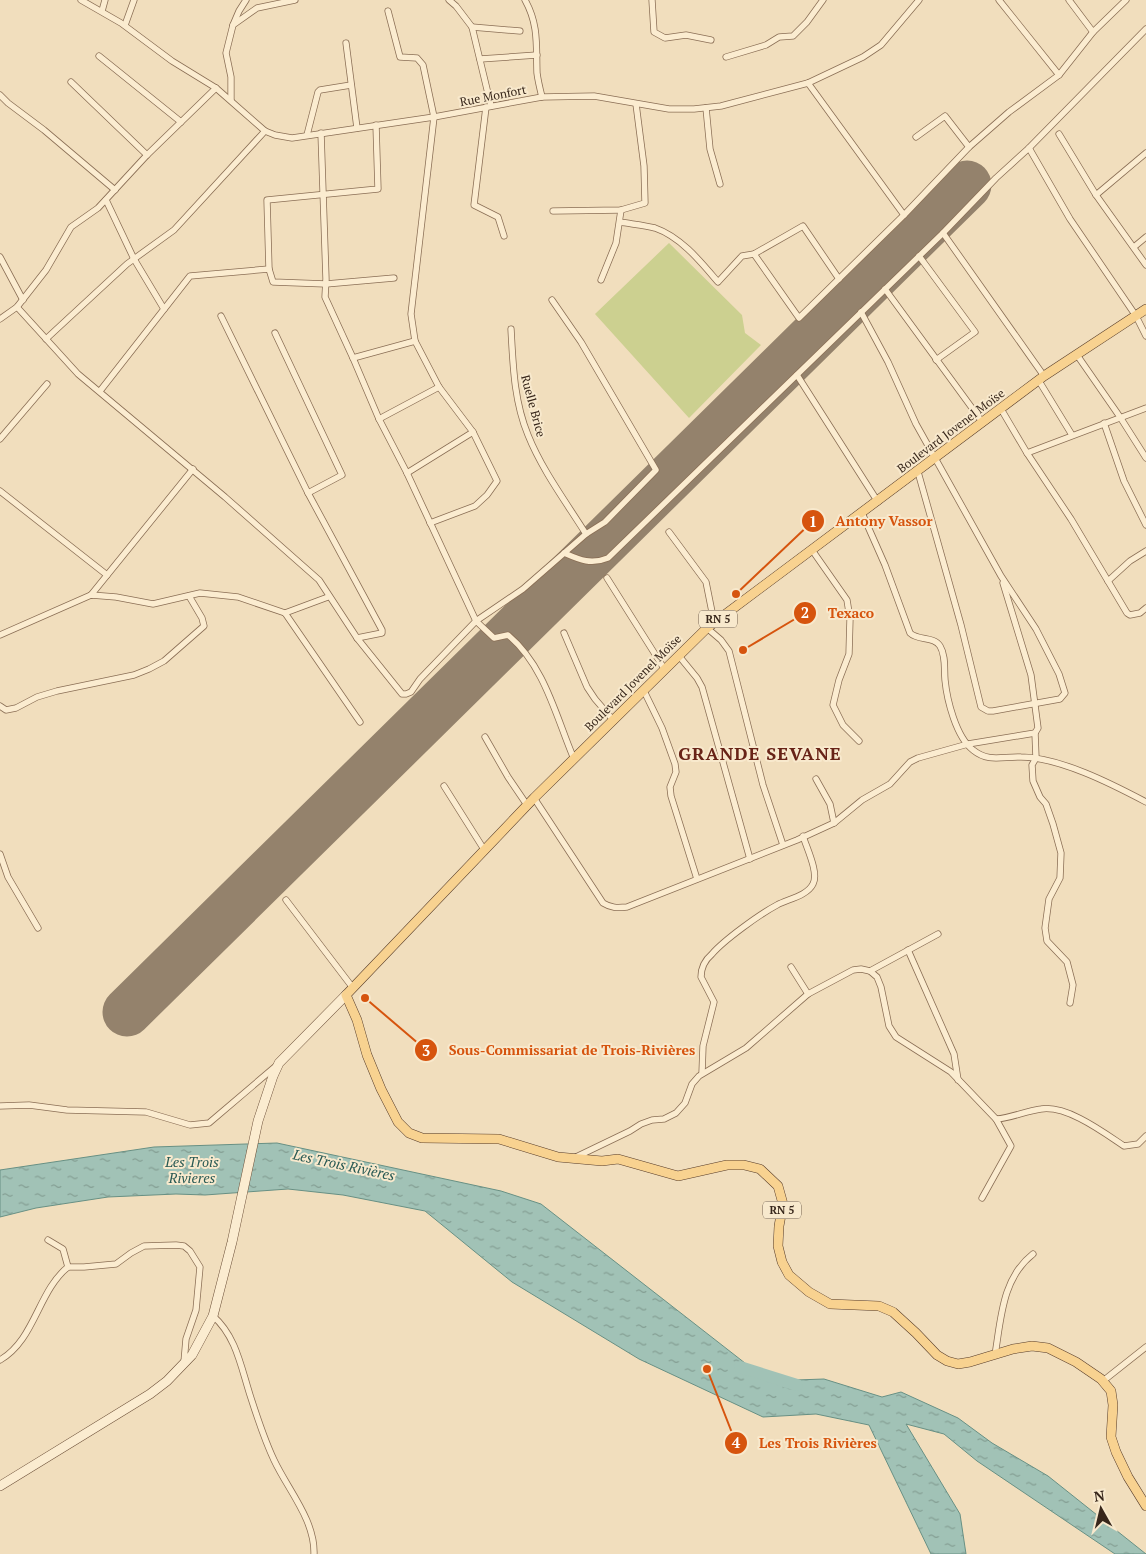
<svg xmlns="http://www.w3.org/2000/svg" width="1146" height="1554" font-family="'PT Serif',serif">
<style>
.pitch{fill:#ccd090}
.water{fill:url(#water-ripples);stroke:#689084}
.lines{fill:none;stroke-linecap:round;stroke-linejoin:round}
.river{stroke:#a1c2b6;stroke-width:12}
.runway{stroke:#94826c;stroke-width:49}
.minor-casing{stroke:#8a6e55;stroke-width:7}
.secondary-casing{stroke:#6c4f38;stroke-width:10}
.primary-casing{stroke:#573c2a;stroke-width:10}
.minor{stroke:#fbecd0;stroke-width:5.5}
.secondary{stroke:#fbecd0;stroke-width:9}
.primary{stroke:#f8d290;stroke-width:9}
.labels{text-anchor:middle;stroke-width:4;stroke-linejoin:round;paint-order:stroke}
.shield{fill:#f8e9cd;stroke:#726150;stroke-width:1}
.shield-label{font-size:11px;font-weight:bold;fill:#38271b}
.street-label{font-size:12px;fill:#38271b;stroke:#f8e9cd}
.water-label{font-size:14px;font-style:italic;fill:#285953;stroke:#f8e9cd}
.district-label{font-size:18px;font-weight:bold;letter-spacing:1px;fill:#682317;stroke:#f8e9cd}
.leader{fill:none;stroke:#d6540e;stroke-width:2}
.callout-dot{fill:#d6540e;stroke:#f8e9cd;stroke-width:2}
.mark-label{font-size:15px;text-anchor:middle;font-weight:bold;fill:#fff}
.callout-label{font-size:14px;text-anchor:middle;font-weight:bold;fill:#d6540e;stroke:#f8e9cd;stroke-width:4;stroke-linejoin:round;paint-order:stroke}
</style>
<defs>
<pattern id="water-ripples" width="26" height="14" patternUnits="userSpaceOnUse" patternTransform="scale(1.25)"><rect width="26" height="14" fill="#a1c2b6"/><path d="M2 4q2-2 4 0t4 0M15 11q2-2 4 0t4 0" fill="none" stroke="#849e93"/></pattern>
</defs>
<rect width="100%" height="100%" fill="#f1debd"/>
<path class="pitch" d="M 669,243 L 742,315 L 745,333 L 761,345 L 689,418 L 595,314 Z"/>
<path class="water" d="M 277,1143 L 501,1191 L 541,1204 L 768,1381 L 824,1379 L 882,1397 L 901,1392 L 958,1418 L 992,1443 L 1048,1476 L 1146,1554 L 1115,1554 L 977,1461 L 944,1434 L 906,1424 L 960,1514 L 966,1554 L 931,1554 L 869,1425 L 816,1414 L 763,1417 L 639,1359 L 512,1282 L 425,1211 L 343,1195 L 288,1189 L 205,1195 L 176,1194 L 108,1197 L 36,1208 L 0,1217 L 0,1170 L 154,1147 Z"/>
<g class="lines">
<path class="river" d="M 740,1367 L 797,1385"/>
<path class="runway" d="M 127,1012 L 967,185"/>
<defs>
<g id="minor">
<path d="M 81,0 L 121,23 L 172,61 L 216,88 L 265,131 L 275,135 L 292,138 L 434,117 L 542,97 L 594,96 L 669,109 L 694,109 L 721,106 L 808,83 L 863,57 L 881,45 L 919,0"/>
<path d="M 449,0 L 456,6 L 472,27 L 491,106"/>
<path d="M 525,0 C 539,25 536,46 537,73 C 538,81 540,89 542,97"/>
<path d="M 652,0 L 654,32 L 665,38 L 686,35 L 711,40"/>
<path d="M 999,0 L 1059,75"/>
<path d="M 1069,0 L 1093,32"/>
<path d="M 102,11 L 105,0"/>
<path d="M 388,11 L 400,57 L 417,58 L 423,65 L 434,117 L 411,314 L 415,341 L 439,387 L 473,432 L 497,481 L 487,495 L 475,506 L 430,523"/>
<path d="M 125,25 L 134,0"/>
<path d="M 233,25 L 239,11 L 246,0"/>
<path d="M 472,27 L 520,31"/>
<path d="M 346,43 L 357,128"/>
<path d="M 99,56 L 181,122"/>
<path d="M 726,57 L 766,45 L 779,37 L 793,36 L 807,22 L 823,0"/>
<path d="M 480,59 L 537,55"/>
<path d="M 71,82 L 147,155"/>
<path d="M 808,83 L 904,215 L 969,147 L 1009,112 L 1059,75 L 1093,32 L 1126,0"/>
<path d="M 0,95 L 8,103 L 44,130 L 115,190"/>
<path d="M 231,100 L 231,77 L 226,53 L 233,25 L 257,8 L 295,0"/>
<path d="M 486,107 L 474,205 L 498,217 L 504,236"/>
<path d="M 706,108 L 710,149 L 720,184"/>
<path d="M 376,125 L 378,189 L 267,200 L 269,269 L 273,282 L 326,284 L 394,278"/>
<path d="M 321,133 L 326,279 L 325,297 L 353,358"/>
<path d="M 1059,134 L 1096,195 L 1146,265"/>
<path d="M 307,135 L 318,92 L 320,90 L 351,85"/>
<path d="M 916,137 L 945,116 L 969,147"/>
<path d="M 1029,148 L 1070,219 L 1136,316 L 1146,336"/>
<path d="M 1096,195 L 1146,153"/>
<path d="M 106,200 L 134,259 L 164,309"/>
<path d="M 553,211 L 621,210 L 645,203 L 644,166 L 636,104"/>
<path d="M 620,222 C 631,224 644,225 655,228 C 681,237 701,262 718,282 L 742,256 L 754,254 L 803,226 L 839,279"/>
<path d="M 943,233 L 1044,376"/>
<path d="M 1134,247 L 1146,237"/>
<path d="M 754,254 L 799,318 L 904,215"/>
<path d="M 919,256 L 975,332 L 936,360"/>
<path d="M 0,257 L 23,300"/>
<path d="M 601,280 L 616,243 L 621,210"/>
<path d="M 885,289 L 983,423"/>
<path d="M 17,307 L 78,374 L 225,497 L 319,580 L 357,638 L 402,694 L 406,694 L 411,692 L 420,679 L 476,621 L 494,638 L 508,635 C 545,666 556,717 574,759"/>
<path d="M 861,312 L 888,362 L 916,424 L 1001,576 L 1036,629 L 1059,674 L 1065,693 L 1060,699 L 993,711 L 988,711 L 981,707 L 961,625 L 918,472"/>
<path d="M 221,316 L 308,493 L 382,630 L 382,633 L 357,638"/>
<path d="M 0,319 L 17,307 L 46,270 L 71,227 L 98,208 L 147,155 L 216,88"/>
<path d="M 511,329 C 513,365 514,401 528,435 C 542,470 566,502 586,534"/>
<path d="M 275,333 L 342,475 L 308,493"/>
<path d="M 46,339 L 127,264 L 174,230 L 265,131"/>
<path d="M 415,341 L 353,358 L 379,419 L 407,473 L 476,621 L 523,589 L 586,534 L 605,522 L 656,470 L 581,342 L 552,300"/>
<path d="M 1077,355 L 1120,417 L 1146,458"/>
<path d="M 797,375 L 878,502"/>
<path d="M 1039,381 L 1072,435"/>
<path d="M 100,391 L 190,276 L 269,269"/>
<path d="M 1001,409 L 1027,453 L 1071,519 L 1127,613 L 1130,615 L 1140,613 L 1146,608"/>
<path d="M 379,419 L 439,387"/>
<path d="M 1104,423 L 1124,481 L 1146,525"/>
<path d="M 0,439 L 47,384"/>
<path d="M 1027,453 L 1146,408"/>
<path d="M 407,473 L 473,432"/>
<path d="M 0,491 L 107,575"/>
<path d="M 862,513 L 885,565 L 910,633 C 918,641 934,636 940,646 C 946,656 944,669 945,680 C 947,700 956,737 973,750 C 989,763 1003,756 1021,757 C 1059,757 1112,784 1146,802"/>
<path d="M 669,532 L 706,582 L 714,622"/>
<path d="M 812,550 L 847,600 L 850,619 L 849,654 L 839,680 L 833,705 L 843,725 L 859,741"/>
<path d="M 564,553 C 580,560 591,565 608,558 L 943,233 L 996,178 L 1029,148 L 1146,29"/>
<path d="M 607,578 L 665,670"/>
<path d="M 1108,581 L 1130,561 L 1146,551"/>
<path d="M 91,595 L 193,469"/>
<path d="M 285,613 L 328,597"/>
<path d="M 707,628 L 721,640 L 729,651 L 763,785 L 783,845"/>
<path d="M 564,633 L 587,687 L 595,699 L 614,721"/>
<path d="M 0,635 L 91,595 L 116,597 L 153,604 L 200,593 L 238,597 L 285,613 L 360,722"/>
<path d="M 679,656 L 697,678 L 702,687 L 750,859"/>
<path d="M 644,691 L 662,728 L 675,764 L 676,772 L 670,787 L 671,796 L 697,879"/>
<path d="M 0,706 L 6,710 L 16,708 L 37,697 L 57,691 L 134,675 L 149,669 L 164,661 L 204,626 L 202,618 L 189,596"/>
<path d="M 1035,733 L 1036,758 L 1032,765 L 1033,781 L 1040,797 L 1046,804 L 1053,824 L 1061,853 L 1060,878 L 1049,899 L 1045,928 L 1047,941 L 1067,962 L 1073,985 L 1070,1003"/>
<path d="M 485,737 L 508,777 L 527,805"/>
<path d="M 816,779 L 830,804 L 834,823"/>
<path d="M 444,786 L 485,851"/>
<path d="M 534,798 L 603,903 C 611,908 617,908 627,907 L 797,840 L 834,823 L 862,800 L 890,784 L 910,762 L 918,758 L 968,744 L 1035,733 L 1038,728 L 1031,675 L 1003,583"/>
<path d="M 0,854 L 8,877 L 38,928"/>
<path d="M 286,900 L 353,988"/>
<path d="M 908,950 L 954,1054 L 958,1080"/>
<path d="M 791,967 L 808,994"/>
<path d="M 870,971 L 938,934"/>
<path d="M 702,1073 L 703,1046 L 714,1002 L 701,977 C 701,968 705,960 712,954 C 724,940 760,914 777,905 C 788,899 807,896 813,884 C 819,873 807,849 803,836"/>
<path d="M 0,1106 L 29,1105 L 67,1110 L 146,1112 L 190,1125 L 209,1123 L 276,1066"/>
<path d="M 576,1157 L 630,1131 L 641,1124 L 652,1120 L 664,1119 L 676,1113 L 685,1103 L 692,1084 L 699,1076 L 746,1048 L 808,994 L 853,970 L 861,969 L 870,971 L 877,977 L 881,987 L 889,1026 L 896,1037 L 951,1072 L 996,1119 C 1012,1118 1025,1111 1041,1109 C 1067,1105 1103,1132 1124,1146 L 1138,1144 L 1146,1136"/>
<path d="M 982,1198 L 1011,1146 L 996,1119"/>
<path d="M 68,1267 L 84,1267 L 116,1264 L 131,1253 L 144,1246 L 176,1245 L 184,1246 L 190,1251 L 200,1267 L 196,1310 L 186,1339 L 184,1362"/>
<path d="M 213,1316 C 236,1336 241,1367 250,1395 C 257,1417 264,1439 274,1460 C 288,1490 315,1520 314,1554"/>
<path d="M 995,1355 C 1001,1319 1002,1278 1033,1254"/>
<path d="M 0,1360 C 35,1340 38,1291 68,1267 L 63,1249 L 48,1240"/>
<path d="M 1103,1381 L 1146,1347"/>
</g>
<path id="secondary" d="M 0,1486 L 150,1394 L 167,1381 L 192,1355 L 213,1316 L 232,1242 L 258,1121 L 273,1076 L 279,1063 L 346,995"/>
<path id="primary" d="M 1146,309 L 1044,376 L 707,628 L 534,798 L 346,995 L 357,1020 L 367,1055 L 381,1089 L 398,1122 L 409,1133 L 422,1138 L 499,1139 L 558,1157 L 602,1161 L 618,1159 L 678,1176 L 727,1165 L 744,1165 L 760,1169 L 778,1186 L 783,1204 L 779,1226 L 778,1246 L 782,1262 L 789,1275 L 809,1292 L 830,1304 L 879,1306 L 893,1312 L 916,1333 L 937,1355 L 947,1361 L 958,1364 L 970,1362 L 1013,1349 L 1032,1346 L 1048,1348 L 1076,1362 L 1101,1379 L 1111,1391 L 1113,1405 L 1111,1437 L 1116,1452 L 1128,1477 L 1146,1506"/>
</defs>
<use href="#minor" class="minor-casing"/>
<use href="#secondary" class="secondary-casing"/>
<use href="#primary" class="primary-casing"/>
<use href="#minor" class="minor"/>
<use href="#secondary" class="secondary"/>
<use href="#primary" class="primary"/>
</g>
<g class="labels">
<g class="shield">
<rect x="699" y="610.5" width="38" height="17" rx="4"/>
<rect x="763" y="1201.5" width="38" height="17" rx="4"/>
</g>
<g class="shield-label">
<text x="718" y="623">RN 5</text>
<text x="782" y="1214">RN 5</text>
</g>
<g class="street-label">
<text transform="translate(493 96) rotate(-11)" y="4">Rue Monfort</text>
<text transform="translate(533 406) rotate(75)" y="4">Ruelle Brice</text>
<text transform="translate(951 431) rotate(-37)" y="4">Boulevard Jovenel Moïse</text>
<text transform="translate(633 683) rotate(-45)" y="4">Boulevard Jovenel Moïse</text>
</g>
<g class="water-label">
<text x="192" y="1167">Les Trois<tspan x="192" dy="16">Rivieres</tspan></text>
<text transform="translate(344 1165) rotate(12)" y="5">Les Trois Rivières</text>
</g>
<g class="district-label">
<text x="760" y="760">GRANDE SEVANE</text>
</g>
</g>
<path class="leader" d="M736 594L813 521M743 650L805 613M365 998L426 1050M707 1369L736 1443"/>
<g class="callout-dot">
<circle cx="736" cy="594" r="5"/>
<circle cx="743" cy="650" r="5"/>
<circle cx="365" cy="998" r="5"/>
<circle cx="707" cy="1369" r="5"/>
<circle cx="813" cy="521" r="12"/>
<circle cx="805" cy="613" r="12"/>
<circle cx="426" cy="1050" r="12"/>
<circle cx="736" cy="1443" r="12"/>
</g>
<g class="mark-label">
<text x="813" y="527">1</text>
<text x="805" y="618">2</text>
<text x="426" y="1056">3</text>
<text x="736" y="1448">4</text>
</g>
<g class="callout-label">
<text x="884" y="526">Antony Vassor</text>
<text x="851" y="618">Texaco</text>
<text x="572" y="1055">Sous-Commissariat de Trois-Rivières</text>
<text x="818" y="1448">Les Trois Rivières</text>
</g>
<g transform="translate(1101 1509) rotate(352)" stroke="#f8e9cd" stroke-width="4" paint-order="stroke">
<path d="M0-4L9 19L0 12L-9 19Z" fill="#38271b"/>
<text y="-8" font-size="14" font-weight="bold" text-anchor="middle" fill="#38271b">N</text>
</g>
</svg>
